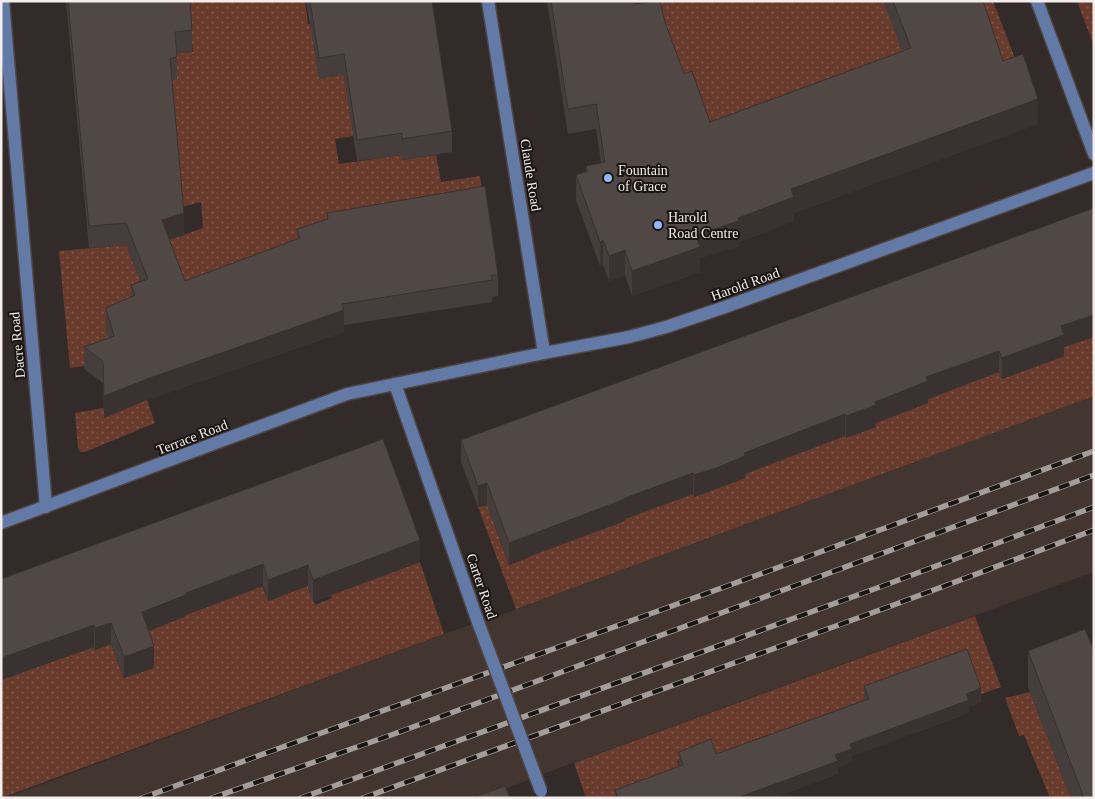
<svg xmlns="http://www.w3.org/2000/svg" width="1095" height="799" font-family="'Times New Roman',serif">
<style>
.built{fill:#433530}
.grass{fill:url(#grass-dots)}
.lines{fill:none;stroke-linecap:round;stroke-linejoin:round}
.minor-casing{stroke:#4e4644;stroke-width:15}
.minor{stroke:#637aa6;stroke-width:12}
.rail-casing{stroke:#a49d9c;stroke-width:5.5}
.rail{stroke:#181513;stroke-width:4;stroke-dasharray:11;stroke-linecap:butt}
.minor-bridge-casing{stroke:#4e4644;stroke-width:15;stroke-linecap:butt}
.minor-bridge{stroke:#637aa6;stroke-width:12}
.wall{fill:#463e3c}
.shaded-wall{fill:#393231}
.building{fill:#514846;stroke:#393231}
.poi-dot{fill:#92b7fd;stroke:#181513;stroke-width:2}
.labels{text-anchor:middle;stroke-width:4;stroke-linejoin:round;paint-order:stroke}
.poi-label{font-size:14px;fill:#f3edec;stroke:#181513;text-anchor:start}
.street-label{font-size:14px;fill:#f3edec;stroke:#181513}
</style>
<defs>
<pattern id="grass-dots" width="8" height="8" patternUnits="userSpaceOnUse" patternTransform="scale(1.25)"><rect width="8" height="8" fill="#693b2d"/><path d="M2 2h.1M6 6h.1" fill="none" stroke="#7f584c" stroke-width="1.8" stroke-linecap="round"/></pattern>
</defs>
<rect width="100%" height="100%" fill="#332b29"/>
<path class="built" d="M 1094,396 L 1094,572 L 567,765 L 481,798 L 5,798 L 458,629 L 498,616 Z"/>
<g class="grass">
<path d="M 122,1 L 305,1 L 308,24 L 315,23 L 344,75 L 354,136 L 335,139 L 339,164 L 402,155 L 403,160 L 436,155 L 441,182 L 480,176 L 484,202 L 114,358 L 96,364 L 70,368 L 59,251 L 163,242 L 203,228 L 201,202 L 178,208 L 155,122 L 175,53 L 193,52 L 191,33 Z"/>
<path d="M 618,1 L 909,1 L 897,35 L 987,1 L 993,1 L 1023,79 L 783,168 L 649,92 Z"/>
<path d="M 1077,1 L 1094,1 L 1094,46 Z"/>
<path d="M 981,324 L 1002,379 L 1064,356 L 1056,333 L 1094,337 L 1094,396 L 516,609 L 478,507 L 487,505 L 509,565 L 530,557 L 529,553 L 603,462 L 681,460 L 694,497 L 745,478 L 732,442 L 855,369 L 886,418 L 928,402 L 909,351 Z"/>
<path d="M 147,400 L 155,423 L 85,452 L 80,452 L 78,447 L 75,413 Z"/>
<path d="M 294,550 L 315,605 L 332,598 L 327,582 L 391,572 L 420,562 L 444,634 L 1,798 L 1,680 L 76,653 L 87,627 L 95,650 L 111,644 L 124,678 L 154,668 L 141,633 L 178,594 L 203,608 L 262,585 L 268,601 L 282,596 Z"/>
<path d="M 975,616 L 1001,687 L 876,732 L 735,760 L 696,755 L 677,761 L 683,778 L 630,798 L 586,798 L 574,763 Z"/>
<path d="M 1030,692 L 1071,798 L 1050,798 L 1024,735 L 1019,736 L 1005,698 Z"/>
</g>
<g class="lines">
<defs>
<g id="minor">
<path d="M 3,1 L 46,507"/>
<path d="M 488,1 L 544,353"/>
<path d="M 1037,1 L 1094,154"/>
<path d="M 395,384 L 478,622"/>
<path d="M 1,523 L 347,394 L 544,353 L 629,337 L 666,327 L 725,307 L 1094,173"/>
</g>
</defs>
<use href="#minor" class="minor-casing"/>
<use href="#minor" class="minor"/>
<defs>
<g id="rail">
<path d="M 142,798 L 774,569 L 1094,451"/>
<path d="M 212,798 L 394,734 L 1094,475"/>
<path d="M 301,798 L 888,584 L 1094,507"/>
<path d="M 363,798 L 899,603 L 1094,530"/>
</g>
</defs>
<use href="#rail" class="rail-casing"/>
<use href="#rail" class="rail"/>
<defs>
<path id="minor-bridge" d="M 478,622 L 541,791"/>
</defs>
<use href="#minor-bridge" class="minor-bridge-casing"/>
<use href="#minor-bridge" class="minor-bridge"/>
</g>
<g class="wall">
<path d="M 66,1 L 190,1 L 192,30 L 192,52 L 177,53 L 177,79 L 172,80 L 184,235 L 169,240 L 185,281 L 297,240 L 297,229 L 327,219 L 327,213 L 498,275 L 498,296 L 492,297 L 492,302 L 344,325 L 344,332 L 147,400 L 104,418 L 103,383 L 84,369 L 84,347 L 108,338 L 106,330 L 106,308 L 131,297 L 131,285 L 140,281 L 126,245 L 89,248 Z"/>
<path d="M 306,1 L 432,1 L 452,131 L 452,152 L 402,160 L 402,155 L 357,161 L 344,75 L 319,79 Z"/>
<path d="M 547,1 L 635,1 L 636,4 L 665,22 L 684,74 L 710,122 L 902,51 L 883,1 L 983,1 L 1003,61 L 1038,124 L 794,213 L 794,221 L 739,242 L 739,246 L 700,258 L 700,272 L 632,296 L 625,275 L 609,281 L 603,265 L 600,266 L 576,200 L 576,175 L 586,171 L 586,166 L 601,163 L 596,129 L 568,134 Z"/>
<path d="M 1094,208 L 1094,337 L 1064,347 L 1064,356 L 1002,379 L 999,372 L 928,399 L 928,403 L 876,423 L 876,427 L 846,438 L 845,436 L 745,474 L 745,478 L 719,488 L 694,497 L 693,494 L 625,519 L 625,521 L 509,564 L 487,505 L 478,507 L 461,462 L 461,440 Z"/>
<path d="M 383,439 L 420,562 L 313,602 L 308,586 L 268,601 L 263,586 L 186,615 L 186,616 L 149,631 L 154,667 L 124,678 L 111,644 L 95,650 L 94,647 L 1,680 L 1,579 Z"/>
<path d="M 1028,651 L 1094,798 L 1071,798 L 1028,687 Z"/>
<path d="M 864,686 L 981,702 L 969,707 L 969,713 L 852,756 L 852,762 L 838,767 L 838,774 L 773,798 L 615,798 L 615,790 L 679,767 L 679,752 L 716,754 L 864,700 Z"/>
</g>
<g class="shaded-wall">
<path d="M 1038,99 L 1038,124 L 794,213 L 794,221 L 739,242 L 739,246 L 700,258 L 700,272 L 632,296 L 632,271 L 696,235 L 738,218 L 791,189 Z"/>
<path d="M 184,213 L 184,235 L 162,242 L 162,220 Z"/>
<path d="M 603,240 L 603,265 L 600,266 L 600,242 Z"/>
<path d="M 625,250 L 625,275 L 609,281 L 609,256 Z"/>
<path d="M 344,310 L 344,332 L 147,400 L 104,418 L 104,396 L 147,379 Z"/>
<path d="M 1094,315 L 1094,337 L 1064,347 L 1064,356 L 1002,379 L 1002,358 L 1061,326 Z"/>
<path d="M 999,351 L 999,372 L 928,399 L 928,403 L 876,423 L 876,427 L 846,438 L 846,416 L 926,377 Z"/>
<path d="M 845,414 L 845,436 L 745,474 L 745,478 L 694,497 L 694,475 L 744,453 Z"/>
<path d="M 693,473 L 693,494 L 625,519 L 625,521 L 509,564 L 509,543 L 625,498 Z"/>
<path d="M 487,483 L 487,505 L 478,507 L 478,486 Z"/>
<path d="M 420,540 L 420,562 L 313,602 L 313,580 Z"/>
<path d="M 263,564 L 263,586 L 186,615 L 186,616 L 142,634 L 142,612 L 186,593 Z"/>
<path d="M 308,565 L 308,586 L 268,601 L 268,580 Z"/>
<path d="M 111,623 L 111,644 L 95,650 L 95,628 Z"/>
<path d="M 94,625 L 94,647 L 1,680 L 1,658 Z"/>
<path d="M 154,646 L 154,667 L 124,678 L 124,657 Z"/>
<path d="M 981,688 L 981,702 L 969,707 L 969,713 L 852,756 L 852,762 L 838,767 L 838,774 L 773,798 L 737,798 L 835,755 L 850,744 Z"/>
</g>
<g class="building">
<path d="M 68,1 L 190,1 L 192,30 L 175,32 L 177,57 L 170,58 L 184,213 L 162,220 L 185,281 L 300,238 L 297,229 L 328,219 L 327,213 L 485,186 L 498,275 L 491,275 L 492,280 L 342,304 L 344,310 L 147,379 L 104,396 L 103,361 L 84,347 L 114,336 L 106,308 L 135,295 L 131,285 L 148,279 L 126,223 L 89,226 Z"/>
<path d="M 310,1 L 432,1 L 452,131 L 402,139 L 402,133 L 357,140 L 344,54 L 319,58 Z"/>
<path d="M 551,1 L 635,1 L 636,4 L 654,1 L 660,1 L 665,22 L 684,74 L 692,71 L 710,122 L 887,57 L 911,48 L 893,1 L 983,1 L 1003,61 L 1023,54 L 1038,99 L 791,189 L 794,197 L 738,218 L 739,221 L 696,235 L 700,247 L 632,271 L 625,250 L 609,256 L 603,240 L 600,242 L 576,175 L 588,171 L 586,166 L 605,162 L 596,104 L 568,109 Z"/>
<path d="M 1094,208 L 1094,315 L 1061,326 L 1064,335 L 1002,358 L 999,351 L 926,377 L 928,381 L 875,402 L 876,405 L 846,416 L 845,414 L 744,453 L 745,456 L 719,467 L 694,475 L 693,473 L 625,498 L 625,499 L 509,543 L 487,483 L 478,486 L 461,440 Z"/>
<path d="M 383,439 L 420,540 L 313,580 L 308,565 L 268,580 L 263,564 L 186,593 L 186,595 L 142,612 L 154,646 L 124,657 L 111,623 L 95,628 L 94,625 L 1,658 L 1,579 Z"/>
<path d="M 1085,629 L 1094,651 L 1094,798 L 1084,798 L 1028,651 Z"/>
<path d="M 967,649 L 981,688 L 966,694 L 969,700 L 850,744 L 852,749 L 835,755 L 838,761 L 737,798 L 618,798 L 615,790 L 683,765 L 679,752 L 711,739 L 716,754 L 869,699 L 864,686 Z"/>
<path d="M 505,786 L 510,798 L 472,798 Z"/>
</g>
<g class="poi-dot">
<circle cx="608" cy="178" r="5"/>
<circle cx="658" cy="225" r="5"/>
</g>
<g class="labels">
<g class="poi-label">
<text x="618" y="175">Fountain<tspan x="618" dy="16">of Grace</tspan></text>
<text x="668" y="222">Harold<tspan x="668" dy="16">Road Centre</tspan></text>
</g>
<g class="street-label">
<text transform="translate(531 175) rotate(81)" y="5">Claude Road</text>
<text transform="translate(745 284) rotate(-20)" y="5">Harold Road</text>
<text transform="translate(17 345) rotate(-95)" y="5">Dacre Road</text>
<text transform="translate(192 437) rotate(-21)" y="5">Terrace Road</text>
<text transform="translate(482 586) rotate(71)" y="5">Carter Road</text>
</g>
</g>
<rect width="1095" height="799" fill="none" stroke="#f3edec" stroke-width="5"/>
</svg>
